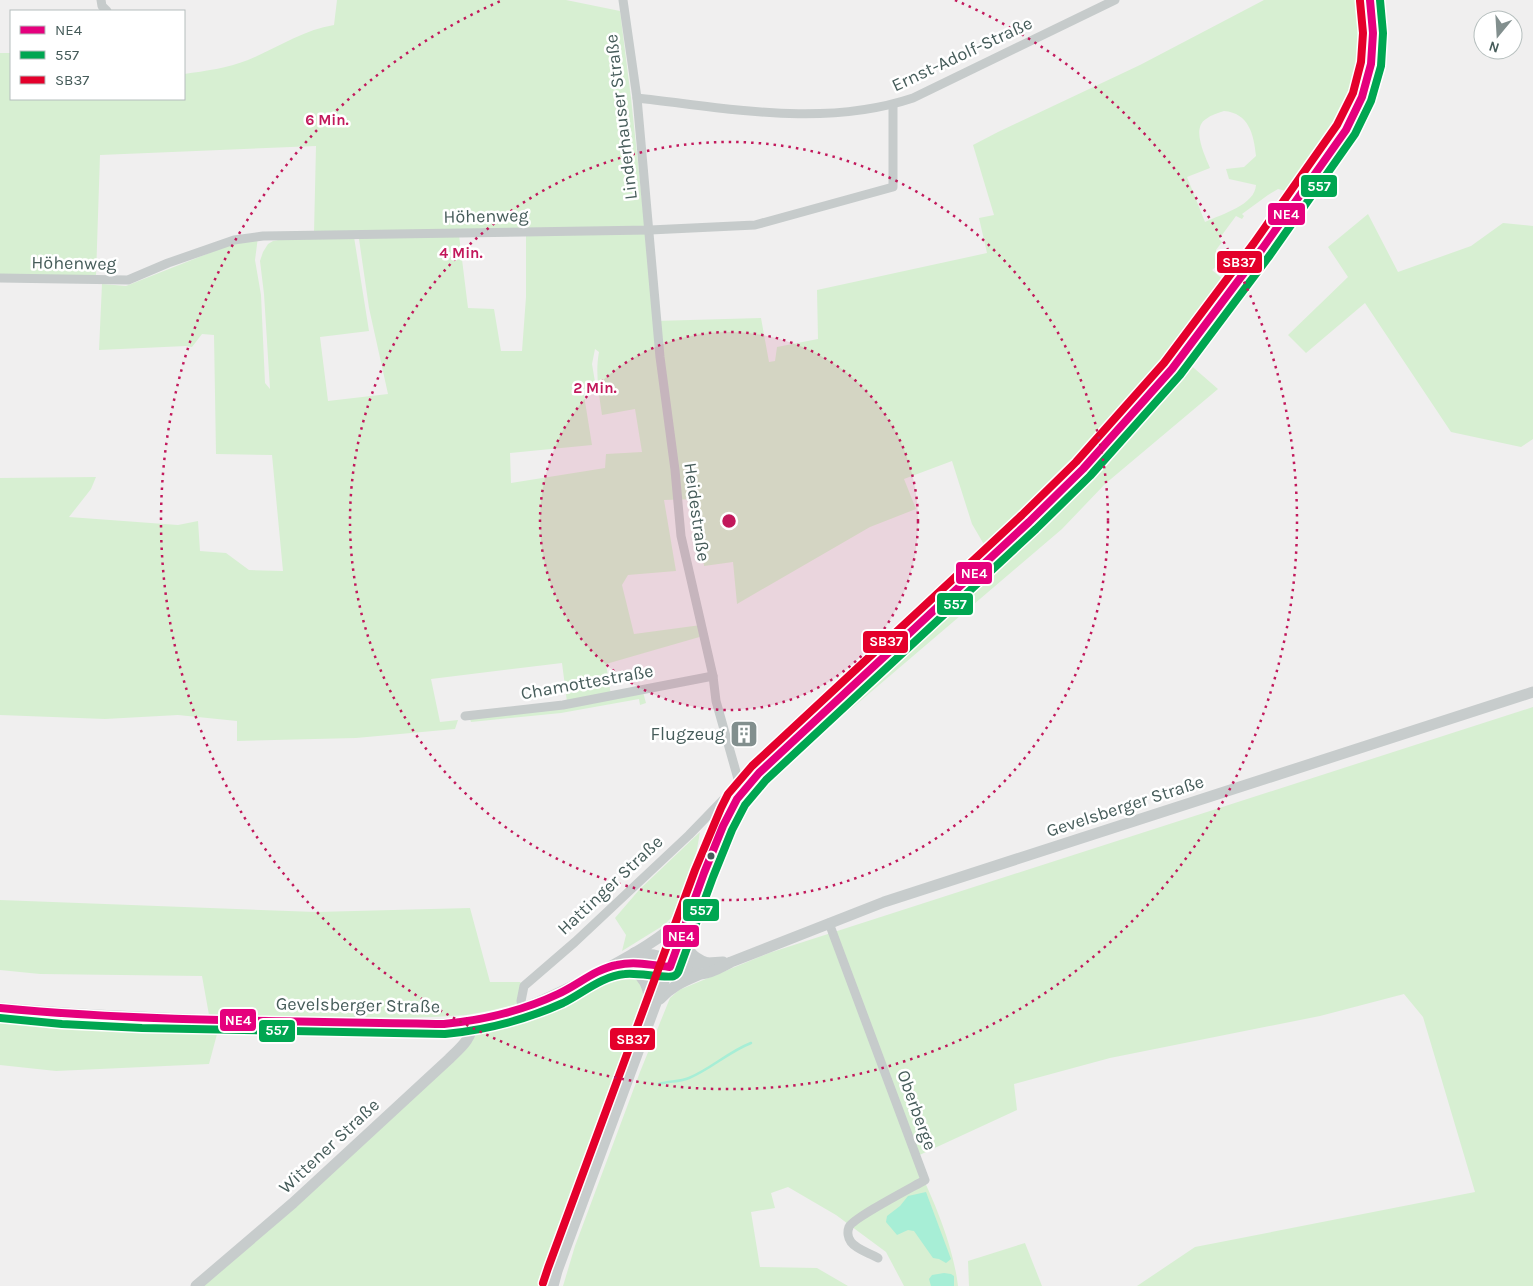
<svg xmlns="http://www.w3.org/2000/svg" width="1533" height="1286" font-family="Karla,sans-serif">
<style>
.green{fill:#d7efd2;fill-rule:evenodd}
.water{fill:#a7eed6}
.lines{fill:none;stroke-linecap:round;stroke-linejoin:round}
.stream{stroke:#a7eed6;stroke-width:2.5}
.street{stroke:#c6cbcb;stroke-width:9}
.secondary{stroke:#c7cccc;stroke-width:11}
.bus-1-casing{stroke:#fff;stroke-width:11}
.bus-2-casing{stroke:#fff;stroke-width:11}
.bus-3-casing{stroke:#fff;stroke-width:11}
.bus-1{stroke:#e5007d;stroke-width:8}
.bus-2{stroke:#00a651;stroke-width:8}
.bus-3{stroke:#e4002b;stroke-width:8}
.ring{fill:none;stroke:#c2185b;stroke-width:2.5;stroke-dasharray:2.5 5}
.bus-dot{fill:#465c5a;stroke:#fff;stroke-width:2}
.labels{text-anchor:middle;stroke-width:5;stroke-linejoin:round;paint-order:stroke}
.street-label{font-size:18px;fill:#465c5a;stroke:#fff}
.poi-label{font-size:18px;fill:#465c5a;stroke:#fff;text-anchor:end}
.centre{fill:#c2185b;stroke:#fff;stroke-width:2.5}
.ring-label{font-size:15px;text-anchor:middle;font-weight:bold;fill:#c2185b;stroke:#fff;stroke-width:5;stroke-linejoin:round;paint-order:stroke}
.line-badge{stroke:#fff;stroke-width:2}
.badge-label{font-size:14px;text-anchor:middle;font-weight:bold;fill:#fff}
</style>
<rect width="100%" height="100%" fill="#f0efef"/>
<g class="green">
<path d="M 337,0 L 566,0 L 620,11 L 631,98 L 655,321 L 761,318 L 769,362 L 775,361 L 777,347 L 818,339 L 817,290 L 987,253 L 979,218 L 994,215 L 973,145 L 998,132 L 1140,65 L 1264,0 L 1364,0 C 1367,15 1366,31 1365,46 C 1364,65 1362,85 1354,103 C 1339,135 1314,164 1294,193 L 1278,189 L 1268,195 L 1242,214 L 1244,216 L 1242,219 L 1236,216 L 1219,239 L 1222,242 L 1216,250 L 1218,265 L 1212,270 L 1230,285 L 1191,338 L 1090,454 L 1057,487 L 989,553 L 972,524 L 952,461 L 904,479 L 916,509 L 870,527 L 737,604 L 733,562 L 704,566 L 698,499 L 664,500 L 676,571 L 628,575 L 622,585 L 634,634 L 701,625 L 703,636 L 606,664 L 611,695 L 567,702 L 562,663 L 431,679 L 440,722 L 458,720 L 455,729 L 356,738 L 237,741 L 237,721 L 178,715 L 105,719 L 0,715 L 0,478 L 96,477 L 91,489 L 69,517 L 178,525 L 198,521 L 200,551 L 226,553 L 249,570 L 283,571 L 272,455 L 216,454 L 214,335 L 202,334 L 192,347 L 186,346 L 99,350 L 102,284 L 126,286 L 237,242 L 258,237 L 255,260 L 261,295 L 265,383 L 270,389 L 264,294 L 260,261 L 263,252 L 268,244 L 273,241 L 289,238 L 354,237 L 369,331 L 320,337 L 328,401 L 388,394 L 369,308 L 358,232 L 314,233 L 316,146 L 100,155 L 96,276 L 70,275 L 0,276 L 0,53 L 11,53 L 11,99 L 184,99 L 184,74 C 206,71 227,68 248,60 C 277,48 303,30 334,25 ZM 1224,111 C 1249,113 1254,135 1256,156 L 1244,167 L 1226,169 L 1229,179 L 1256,185 C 1255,205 1222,214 1205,222 L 1187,177 L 1210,168 C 1205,156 1191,128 1206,119 C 1211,115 1218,113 1224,111 ZM 526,234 L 526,297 L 522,351 L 501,351 L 494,309 L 468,308 L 459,235 ZM 595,349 L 599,352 C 595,373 599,394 602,415 L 635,409 L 642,452 L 606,454 L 605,468 L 511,483 L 510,453 L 592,445 L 583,389 L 596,388 L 592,364 Z"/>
<path d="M 1284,203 L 1286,204 L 1237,274 L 1234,272 L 1238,263 L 1280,205 Z"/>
<path d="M 1368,214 L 1398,272 L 1471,246 L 1503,223 L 1533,226 L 1533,439 L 1521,447 L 1451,432 L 1365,303 L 1306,353 L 1288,335 L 1348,277 L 1328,247 Z"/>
<path d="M 1187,362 L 1218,389 L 1105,484 L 1062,529 L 817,738 L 812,731 L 1031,529 L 1085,476 Z"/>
<path d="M 643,692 L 646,703 L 640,705 L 639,699 L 561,713 L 471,722 L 470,719 Z"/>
<path d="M 1533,707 L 1533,1286 L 1137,1286 L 1195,1247 L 1475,1192 L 1423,1017 L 1404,994 L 1320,1016 L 1110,1058 L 1014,1084 L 1017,1110 L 913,1158 C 932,1195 953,1244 958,1286 L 904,1286 L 886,1252 L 836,1215 L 788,1187 L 771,1193 L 775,1208 L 751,1212 L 760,1267 L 817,1268 L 848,1286 L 563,1286 L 575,1246 L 640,1072 L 670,998 L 679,990 L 769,953 Z"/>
<path d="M 700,832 L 693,872 L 677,912 L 664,925 L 622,951 L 626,935 L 615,918 L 639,890 Z"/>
<path d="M 0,900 L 316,912 L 470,908 L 490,982 L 520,982 L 523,985 L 517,1004 L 489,1011 L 466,1015 L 434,1017 L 359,1019 L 209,1015 L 202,976 L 40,974 L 0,970 Z"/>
<path d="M 614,971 L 625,971 L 641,982 L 644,997 L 623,1065 L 547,1286 L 201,1286 L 474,1038 L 481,1025 C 529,1016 571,993 614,971 Z"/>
<path d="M 0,1012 L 220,1023 L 209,1064 L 56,1071 L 0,1065 Z"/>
<path d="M 1025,1243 L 1042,1286 L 969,1286 L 968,1261 Z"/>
</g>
<g class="water">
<path d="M 926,1192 L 951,1259 L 946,1263 L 939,1259 L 933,1258 L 914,1231 L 908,1230 L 897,1235 L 886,1222 L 887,1216 L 900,1206 L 908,1196 Z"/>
<path d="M 944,1273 L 951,1274 L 954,1276 L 954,1286 L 931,1286 L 929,1279 L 932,1275 Z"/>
</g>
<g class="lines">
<path class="stream" d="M 659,1084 C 669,1081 680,1082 689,1078 C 711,1069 728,1052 751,1043"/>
<g class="street">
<path d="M 101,0 L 102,6 L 107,11"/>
<path d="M 623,0 L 637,98 L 660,357 L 675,470 L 681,536 L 713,676 L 716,701 L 742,793"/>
<path d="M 637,98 C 729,108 823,128 913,98 L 1115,0"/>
<path d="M 0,278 L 128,280 L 168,263 L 234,240 L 263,236 L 650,230 L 755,225 L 893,187 L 893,105"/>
<path d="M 465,716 L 563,705 L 713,676"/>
<path d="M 829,923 L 925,1180 C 913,1187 853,1218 849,1227 C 847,1232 848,1238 851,1242 C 857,1250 870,1253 878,1258"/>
<path d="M 523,1008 L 521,1001 L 524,986 L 575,942 L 689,835 L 723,800 L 737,799"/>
</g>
<g class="secondary">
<path d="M 686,930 C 686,949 689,956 707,963"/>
<path d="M 634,953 L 654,955 L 693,964 L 723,962"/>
<path d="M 615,965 C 634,963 652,964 670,968 C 681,970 690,975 701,974 C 712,973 721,967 731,962 L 884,902 L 1533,692"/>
<path d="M 622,968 C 646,970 649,990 652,1011"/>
<path d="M 660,999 C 672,986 682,982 698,975"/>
<path d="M 0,1008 C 136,1020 272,1022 408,1024 C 430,1024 452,1025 473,1022 C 517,1015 558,994 597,974 C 630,956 661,940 688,913"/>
<path d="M 196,1286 L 293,1203 L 449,1059 C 460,1048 472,1039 473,1022"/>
<path d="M 553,1286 L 557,1271 L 704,873 L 730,812 L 737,799 L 759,773 L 941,605 L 1029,522 L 1083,469 L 1172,369 L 1262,249 L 1346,130 L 1362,97 L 1371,64 L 1373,33 L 1370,0"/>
</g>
<defs>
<path id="bus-1" d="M 0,1008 C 147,1022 296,1021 444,1024 C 484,1020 522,1011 558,994 C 578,985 595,969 617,965 C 634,961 652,965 670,967 L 704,873 L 723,826 L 737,799 L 759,773 L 1029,522 L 1083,469 L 1172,369 L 1262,249 L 1346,130 L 1362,97 L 1371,64 L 1373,33 L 1370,0"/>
<path id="bus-2" d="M 0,1018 L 62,1024 L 142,1028 L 445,1034 C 486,1030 525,1020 563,1003 C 583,993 602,976 625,974 C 636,972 667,979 674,976 C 678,974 678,973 679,970 L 713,877 L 732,830 L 745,805 L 766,780 L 1036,529 L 1090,476 L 1180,375 L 1270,255 L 1355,134 L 1371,101 L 1381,66 L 1383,33 L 1380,0"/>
<path id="bus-3" d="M 543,1283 L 548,1268 L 695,870 L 721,808 L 728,794 L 752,766 L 1022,515 L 1076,462 L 1164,363 L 1254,243 L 1337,125 L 1353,93 L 1361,62 L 1363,33 L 1360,1"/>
</defs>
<use href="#bus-1" class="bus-1-casing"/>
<use href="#bus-2" class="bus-2-casing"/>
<use href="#bus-3" class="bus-3-casing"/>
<use href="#bus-1" class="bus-1"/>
<use href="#bus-2" class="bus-2"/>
<use href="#bus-3" class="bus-3"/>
</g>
<circle cx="729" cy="521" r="189" fill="#c2185b" fill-opacity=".12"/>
<g class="ring">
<circle cx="729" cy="521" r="189"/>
<circle cx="729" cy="521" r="379"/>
<path d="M955 0A568 568 0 1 1 503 0"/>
</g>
<defs>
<symbol id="building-square" viewBox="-11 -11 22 22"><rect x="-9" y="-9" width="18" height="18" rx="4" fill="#828f8e" stroke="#fff"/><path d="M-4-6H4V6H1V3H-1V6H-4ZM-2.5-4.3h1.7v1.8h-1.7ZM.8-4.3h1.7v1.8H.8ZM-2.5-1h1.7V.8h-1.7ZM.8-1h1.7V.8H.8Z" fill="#fff"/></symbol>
</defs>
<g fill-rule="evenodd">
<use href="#building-square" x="728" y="718" width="32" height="32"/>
</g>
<circle class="bus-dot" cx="711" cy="856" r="4.5"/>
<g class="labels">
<g class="street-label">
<text transform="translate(962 54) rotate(-25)" y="6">Ernst-Adolf-Straße</text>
<text transform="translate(621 117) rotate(-97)" y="6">Linderhauser Straße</text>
<text transform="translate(486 216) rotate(-1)" y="6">Höhenweg</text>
<text transform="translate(74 263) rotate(1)" y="6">Höhenweg</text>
<text transform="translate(697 512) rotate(82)" y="6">Heidestraße</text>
<text transform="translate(587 682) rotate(-10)" y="6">Chamottestraße</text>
<text transform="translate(1125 806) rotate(-18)" y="6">Gevelsberger Straße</text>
<text transform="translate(610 885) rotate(-43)" y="6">Hattinger Straße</text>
<text transform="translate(358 1005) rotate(1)" y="6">Gevelsberger Straße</text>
<text transform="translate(917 1110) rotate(70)" y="6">Oberberge</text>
<text transform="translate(329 1146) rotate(-43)" y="6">Wittener Straße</text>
</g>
<g class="poi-label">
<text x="725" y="740">Flugzeug</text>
</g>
</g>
<circle cx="729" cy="521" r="8" class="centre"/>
<g class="ring-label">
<text x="327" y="125">6 Min.</text>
<text x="461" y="258">4 Min.</text>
<text x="595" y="393">2 Min.</text>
</g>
<g class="line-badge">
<rect x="1300" y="174" width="38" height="24" rx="5" fill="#00a651"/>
<rect x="1267" y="202" width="39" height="24" rx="5" fill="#e5007d"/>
<rect x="1216" y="250" width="47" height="24" rx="5" fill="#e4002b"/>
<rect x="955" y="561" width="38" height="24" rx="5" fill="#e5007d"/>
<rect x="936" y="592" width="38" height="24" rx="5" fill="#00a651"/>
<rect x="862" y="630" width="47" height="24" rx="5" fill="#e4002b"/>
<rect x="682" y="898" width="38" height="24" rx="5" fill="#00a651"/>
<rect x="662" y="924" width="38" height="24" rx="5" fill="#e5007d"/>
<rect x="219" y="1008" width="38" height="24" rx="5" fill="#e5007d"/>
<rect x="258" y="1019" width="38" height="24" rx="5" fill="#00a651"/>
<rect x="609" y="1027" width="47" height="24" rx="5" fill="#e4002b"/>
</g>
<g class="badge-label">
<text x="1319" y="191">557</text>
<text x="1286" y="219">NE4</text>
<text x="1239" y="267">SB37</text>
<text x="974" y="578">NE4</text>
<text x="955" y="609">557</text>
<text x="886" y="646">SB37</text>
<text x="701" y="915">557</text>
<text x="681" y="941">NE4</text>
<text x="238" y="1025">NE4</text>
<text x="277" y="1035">557</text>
<text x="633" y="1044">SB37</text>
</g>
<rect x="10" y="10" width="175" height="90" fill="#ffffff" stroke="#b5bebd"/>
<rect x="20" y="26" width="25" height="8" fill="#e5007d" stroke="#b5bebd"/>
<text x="55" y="35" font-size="15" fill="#465c5a">NE4</text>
<rect x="20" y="51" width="25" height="8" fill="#00a651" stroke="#b5bebd"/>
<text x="55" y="60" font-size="15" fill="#465c5a">557</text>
<rect x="20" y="76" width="25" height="8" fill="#e4002b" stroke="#b5bebd"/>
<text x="55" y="85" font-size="15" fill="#465c5a">SB37</text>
<g transform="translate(1498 35) rotate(198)"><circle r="24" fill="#ffffff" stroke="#b5bebd"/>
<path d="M0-4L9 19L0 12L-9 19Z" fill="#828f8e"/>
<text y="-8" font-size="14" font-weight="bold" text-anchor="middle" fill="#465c5a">N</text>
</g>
</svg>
